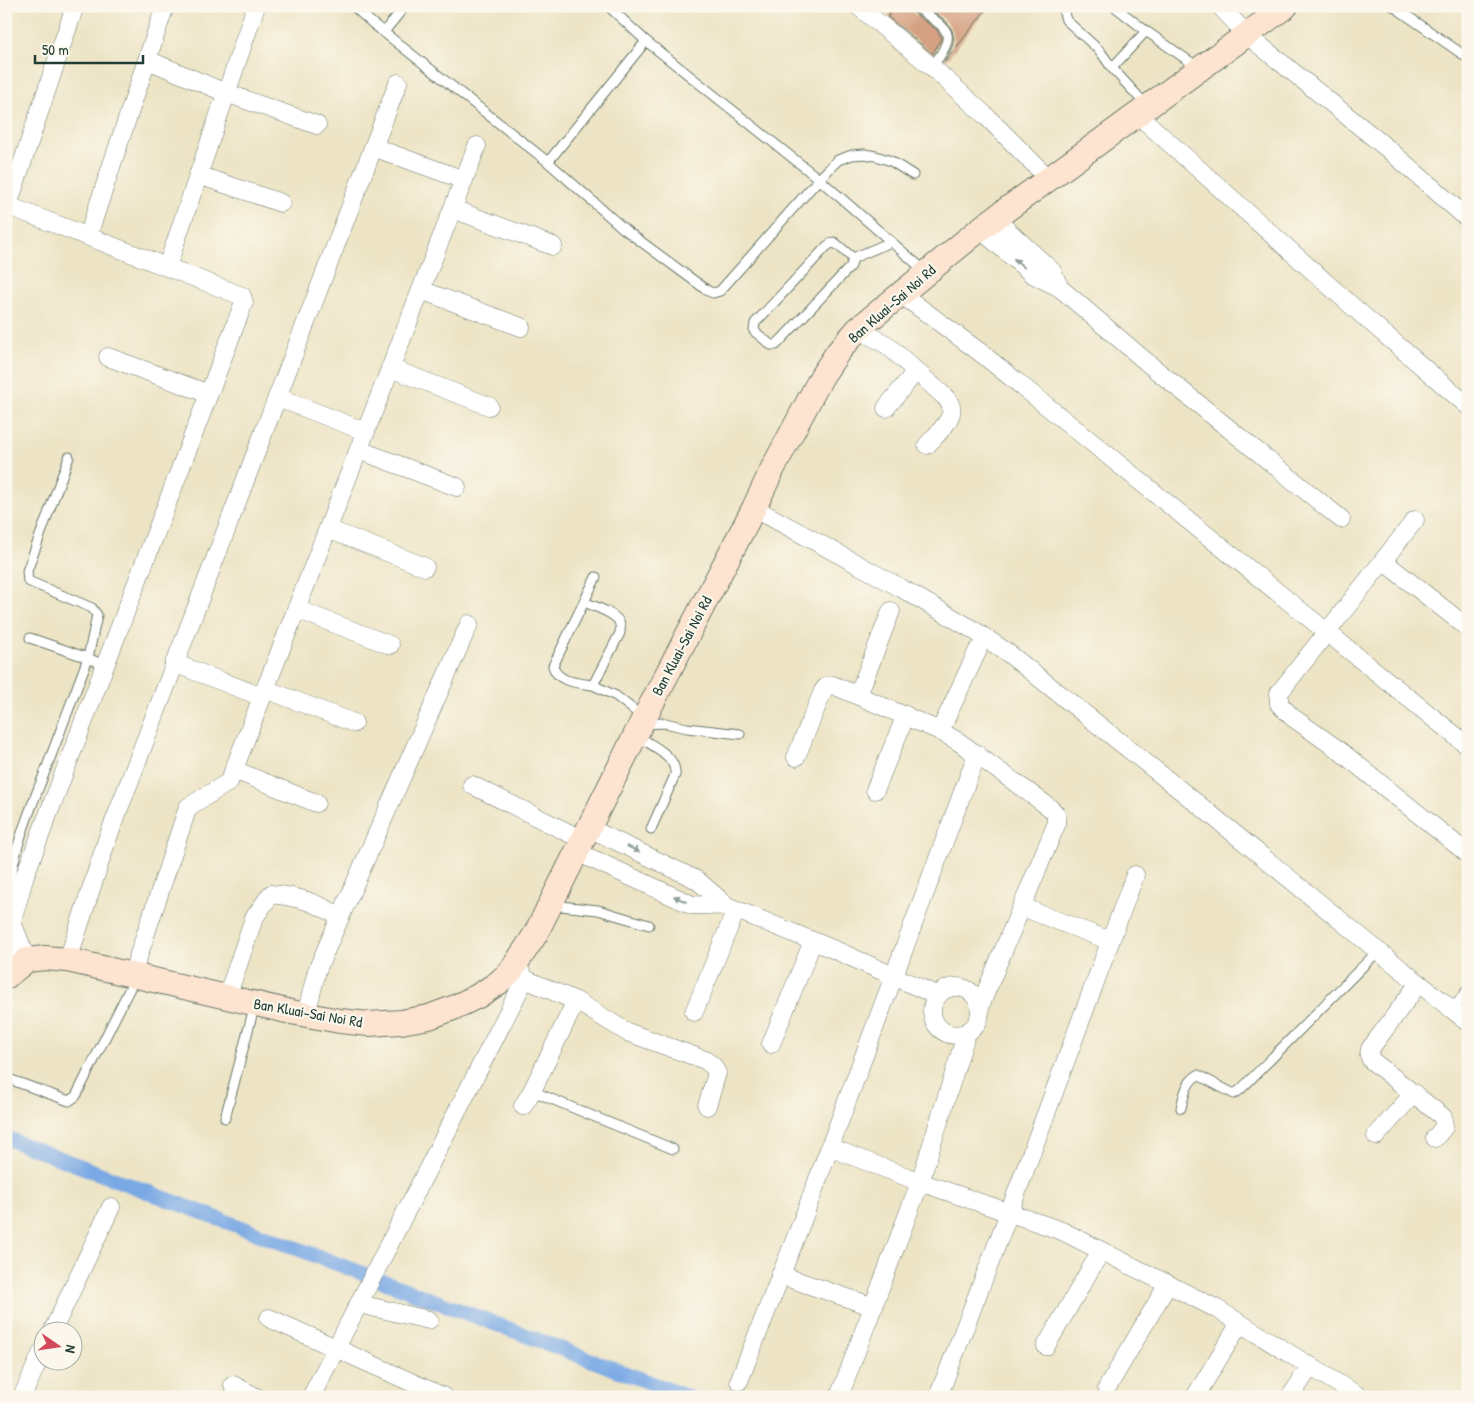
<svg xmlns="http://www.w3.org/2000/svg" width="1474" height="1403" font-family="'Patrick Hand',sans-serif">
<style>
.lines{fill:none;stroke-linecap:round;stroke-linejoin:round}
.canal{stroke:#79a9e4;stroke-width:15}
.building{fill:#d5a182}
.lane-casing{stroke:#677767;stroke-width:11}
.street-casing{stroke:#677767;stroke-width:19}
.secondary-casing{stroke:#677767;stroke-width:26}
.lane{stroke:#fff;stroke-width:9}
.street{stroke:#fff;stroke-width:18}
.secondary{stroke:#fde4d1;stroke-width:24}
.oneway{fill:#8f9e9a}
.labels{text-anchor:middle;stroke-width:4.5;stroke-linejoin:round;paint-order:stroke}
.street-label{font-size:15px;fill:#1f3d34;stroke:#fbf7ec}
</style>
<rect width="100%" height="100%" fill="#fbf7ec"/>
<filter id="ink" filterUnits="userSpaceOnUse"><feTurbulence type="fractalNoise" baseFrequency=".02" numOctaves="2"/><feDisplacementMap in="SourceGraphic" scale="10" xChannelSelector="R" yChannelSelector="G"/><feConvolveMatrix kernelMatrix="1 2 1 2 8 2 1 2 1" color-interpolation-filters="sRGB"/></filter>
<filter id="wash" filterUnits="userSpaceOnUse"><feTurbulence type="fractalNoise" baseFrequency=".0096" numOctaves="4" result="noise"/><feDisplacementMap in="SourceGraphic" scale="20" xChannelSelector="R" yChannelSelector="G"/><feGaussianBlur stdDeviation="1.12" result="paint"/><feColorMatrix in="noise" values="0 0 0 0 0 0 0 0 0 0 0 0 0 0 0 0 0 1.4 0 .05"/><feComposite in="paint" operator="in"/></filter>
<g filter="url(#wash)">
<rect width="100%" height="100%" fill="#ede4c5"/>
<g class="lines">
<path class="canal" d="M 6,1138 L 688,1397"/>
</g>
<g id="blocks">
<g class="building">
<path d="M 893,6 L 909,6 L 911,11 L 937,30 L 941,38 L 933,54 L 888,17 Z"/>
<path d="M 926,6 L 989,6 L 944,63 L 952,47 L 954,39 L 952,30 L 946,21 Z"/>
</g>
</g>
</g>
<g filter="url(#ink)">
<use href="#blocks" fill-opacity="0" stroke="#677767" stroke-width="1"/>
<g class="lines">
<defs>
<g id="lane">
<path d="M 353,6 L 372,23 L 548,162 L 624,229 L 708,291 L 713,293 L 720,291 L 819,179 L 838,160 L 852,155 L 864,154 L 876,156 L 891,161 L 913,175"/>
<path d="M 608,6 L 646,41 L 819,179 L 926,272"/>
<path d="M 915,6 C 947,30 960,30 932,67"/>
<path d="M 1068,6 L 1064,13 L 1066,20 L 1100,51 L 1112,68 L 1147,106"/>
<path d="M 1114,6 L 1146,31 L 1199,68"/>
<path d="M 1393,6 L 1468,58"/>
<path d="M 384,32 L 405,6"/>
<path d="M 1112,68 L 1146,31"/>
<path d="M 548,162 L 646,41"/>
<path d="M 834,242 L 853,258 L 851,266 L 779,342 L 776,345 L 771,345 L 754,331 L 755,323 L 827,246 Z"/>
<path d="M 853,258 L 891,242"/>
<path d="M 69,457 L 27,571 L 28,581 L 92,608 L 97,615 L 88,658 L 104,665"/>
<path d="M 584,602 C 593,606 619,614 620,625 C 621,628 620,630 620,633 L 593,685 L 616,696 L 644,718"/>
<path d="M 593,685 C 580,683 557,683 553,666 L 596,577"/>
<path d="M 644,724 L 665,723 L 687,728 L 740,734"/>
<path d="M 636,735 C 650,745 677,755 675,775 L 651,829"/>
<path d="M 551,905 L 598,910 L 649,925"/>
<path d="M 10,910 C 5,865 30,811 46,769 C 60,732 74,695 88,658 L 30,638"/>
<path d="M 6,947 L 20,964"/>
<path d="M 1452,1010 L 1468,989"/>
<path d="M 6,1078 L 69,1101 L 76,1096 L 136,976"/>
<path d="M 532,1091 L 673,1149"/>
<path d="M 1181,1108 C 1184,1095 1186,1082 1198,1075 L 1234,1094 L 1240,1090 L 1378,951"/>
<path d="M 225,1118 L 255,1004"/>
</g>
<g id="street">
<path d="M 858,6 L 932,67 L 987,117 L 1049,179"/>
<path d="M 1220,6 L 1247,35 L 1388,149 L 1468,219"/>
<path d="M 148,60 L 226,93 L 317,125"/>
<path d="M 1137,114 L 1352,306 L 1468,406"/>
<path d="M 373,147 L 464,180"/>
<path d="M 198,175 L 281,203"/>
<path d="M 6,205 L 242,296 L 244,302 L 25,875 L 12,922 L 27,960"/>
<path d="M 8,205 L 75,6"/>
<path d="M 453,209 L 553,246"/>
<path d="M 995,219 L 1052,271 L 1060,288"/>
<path d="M 980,229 L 1032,274 L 1060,288 L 1150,365 L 1341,519"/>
<path d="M 88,236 L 165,6"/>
<path d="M 167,267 L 256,6"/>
<path d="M 421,290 L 521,327"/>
<path d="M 901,294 L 981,353 L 1468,746"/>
<path d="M 858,329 L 887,345 L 944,396 C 947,399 950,402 951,406 C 955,419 935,436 927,445"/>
<path d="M 108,357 L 209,394"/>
<path d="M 390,368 L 489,406"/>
<path d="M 277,397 L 366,432"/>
<path d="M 886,408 L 916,371"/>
<path d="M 359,450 L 457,487"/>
<path d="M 754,508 L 901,588 L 972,629 L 1008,653 L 1209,813 L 1378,951 L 1468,1022"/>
<path d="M 1415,520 L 1279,693 L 1279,704 L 1292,717 L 1340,751 L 1468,854"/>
<path d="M 328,529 L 425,567"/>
<path d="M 1383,561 L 1468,628"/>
<path d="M 296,609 L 390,645"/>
<path d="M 174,663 L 262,697"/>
<path d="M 265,689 L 354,723"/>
<path d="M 858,695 L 891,611"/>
<path d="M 940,731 L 978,650"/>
<path d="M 796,757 L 823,691 L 827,686 L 833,685 L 940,731 L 959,742 L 1049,807 L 1056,814 L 1056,825 L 980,1006"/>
<path d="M 234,770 L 316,803"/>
<path d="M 472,785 L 583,840"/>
<path d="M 875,790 L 906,715"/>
<path d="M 589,828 L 697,880 L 727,906 L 835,950 L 938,996"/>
<path d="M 577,852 L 692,905 L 727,906"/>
<path d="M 1022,907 L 1110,941"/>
<path d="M 68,960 L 107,840 L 398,83"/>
<path d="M 519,969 L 525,979 L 576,1001 L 627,1032 L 705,1060 L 713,1066 L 717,1073 L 707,1106"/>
<path d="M 132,975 L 188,807 L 229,782 L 477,146"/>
<path d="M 1419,983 L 1370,1049 L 1369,1055 L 1371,1060 L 1443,1117 L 1444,1127 L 1435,1138"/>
<circle cx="956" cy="1011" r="24"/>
<path d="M 227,997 L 254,918 L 271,894 C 300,897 314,902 339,916"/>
<path d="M 694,1012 L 736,910"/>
<path d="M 306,1015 L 317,970 L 469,624"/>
<path d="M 771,1044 L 813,941"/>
<path d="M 523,1106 L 532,1091 L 576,1001"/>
<path d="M 1376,1136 L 1414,1093"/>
<path d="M 829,1147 L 920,1182 L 1062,1231 L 1217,1309 L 1360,1397"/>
<path d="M 780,1275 L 874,1307"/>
<path d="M 359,1304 L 429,1320"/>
<path d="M 269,1318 L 444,1397"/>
<path d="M 53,1330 L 111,1207"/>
<path d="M 1046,1346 L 1101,1251"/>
<path d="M 739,1381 L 801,1224 L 977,754"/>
<path d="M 233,1385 L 256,1397"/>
<path d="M 1107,1388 L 1168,1284"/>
<path d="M 22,1397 L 42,1352"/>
<path d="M 311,1397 L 525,979"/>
<path d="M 839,1397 L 920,1182 L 967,1032"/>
<path d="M 938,1397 L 1009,1213 L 1135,875"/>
<path d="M 1195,1397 L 1240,1323"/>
<path d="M 1290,1397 L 1311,1366"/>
</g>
<path id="secondary" d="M 6,977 L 27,960 L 45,958 L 68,960 L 291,1012 L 340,1021 L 369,1024 L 401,1022 L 429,1017 L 453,1008 L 478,996 L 498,983 L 511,971 L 535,935 L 641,724 L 754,508 L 773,468 L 822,376 L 838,352 L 858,329 L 980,229 L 1286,6"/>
</defs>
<use href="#lane" class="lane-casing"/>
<use href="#street" class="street-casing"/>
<use href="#secondary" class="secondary-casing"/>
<use href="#lane" class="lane"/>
<use href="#street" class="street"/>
<use href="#secondary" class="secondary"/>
</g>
<defs><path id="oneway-solid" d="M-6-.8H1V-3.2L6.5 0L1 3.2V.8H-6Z" transform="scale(1.25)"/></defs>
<g class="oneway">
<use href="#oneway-solid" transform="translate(1019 263) rotate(-139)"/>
<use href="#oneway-solid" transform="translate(633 849) rotate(25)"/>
<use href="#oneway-solid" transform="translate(680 899) rotate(-155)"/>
</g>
</g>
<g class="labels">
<g class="street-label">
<text transform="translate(892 304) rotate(-41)" y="5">Ban Kluai-Sai Noi Rd</text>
<text transform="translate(682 646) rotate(-62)" y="5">Ban Kluai-Sai Noi Rd</text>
<text transform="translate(308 1013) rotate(10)" y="5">Ban Kluai-Sai Noi Rd</text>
</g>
</g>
<rect width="1474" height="1403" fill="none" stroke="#fbf7ec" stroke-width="25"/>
<g transform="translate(58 1346) rotate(103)"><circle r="24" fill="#fbf7ec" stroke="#a3ada2"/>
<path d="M0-4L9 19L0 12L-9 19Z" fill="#d1495b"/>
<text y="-8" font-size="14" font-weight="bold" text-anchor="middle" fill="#1f3d34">N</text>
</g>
<path d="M35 55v8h108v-8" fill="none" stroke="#1f3d34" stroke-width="2.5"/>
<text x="42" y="55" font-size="15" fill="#1f3d34" stroke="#fbf7ec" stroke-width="4" paint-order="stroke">50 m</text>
</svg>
